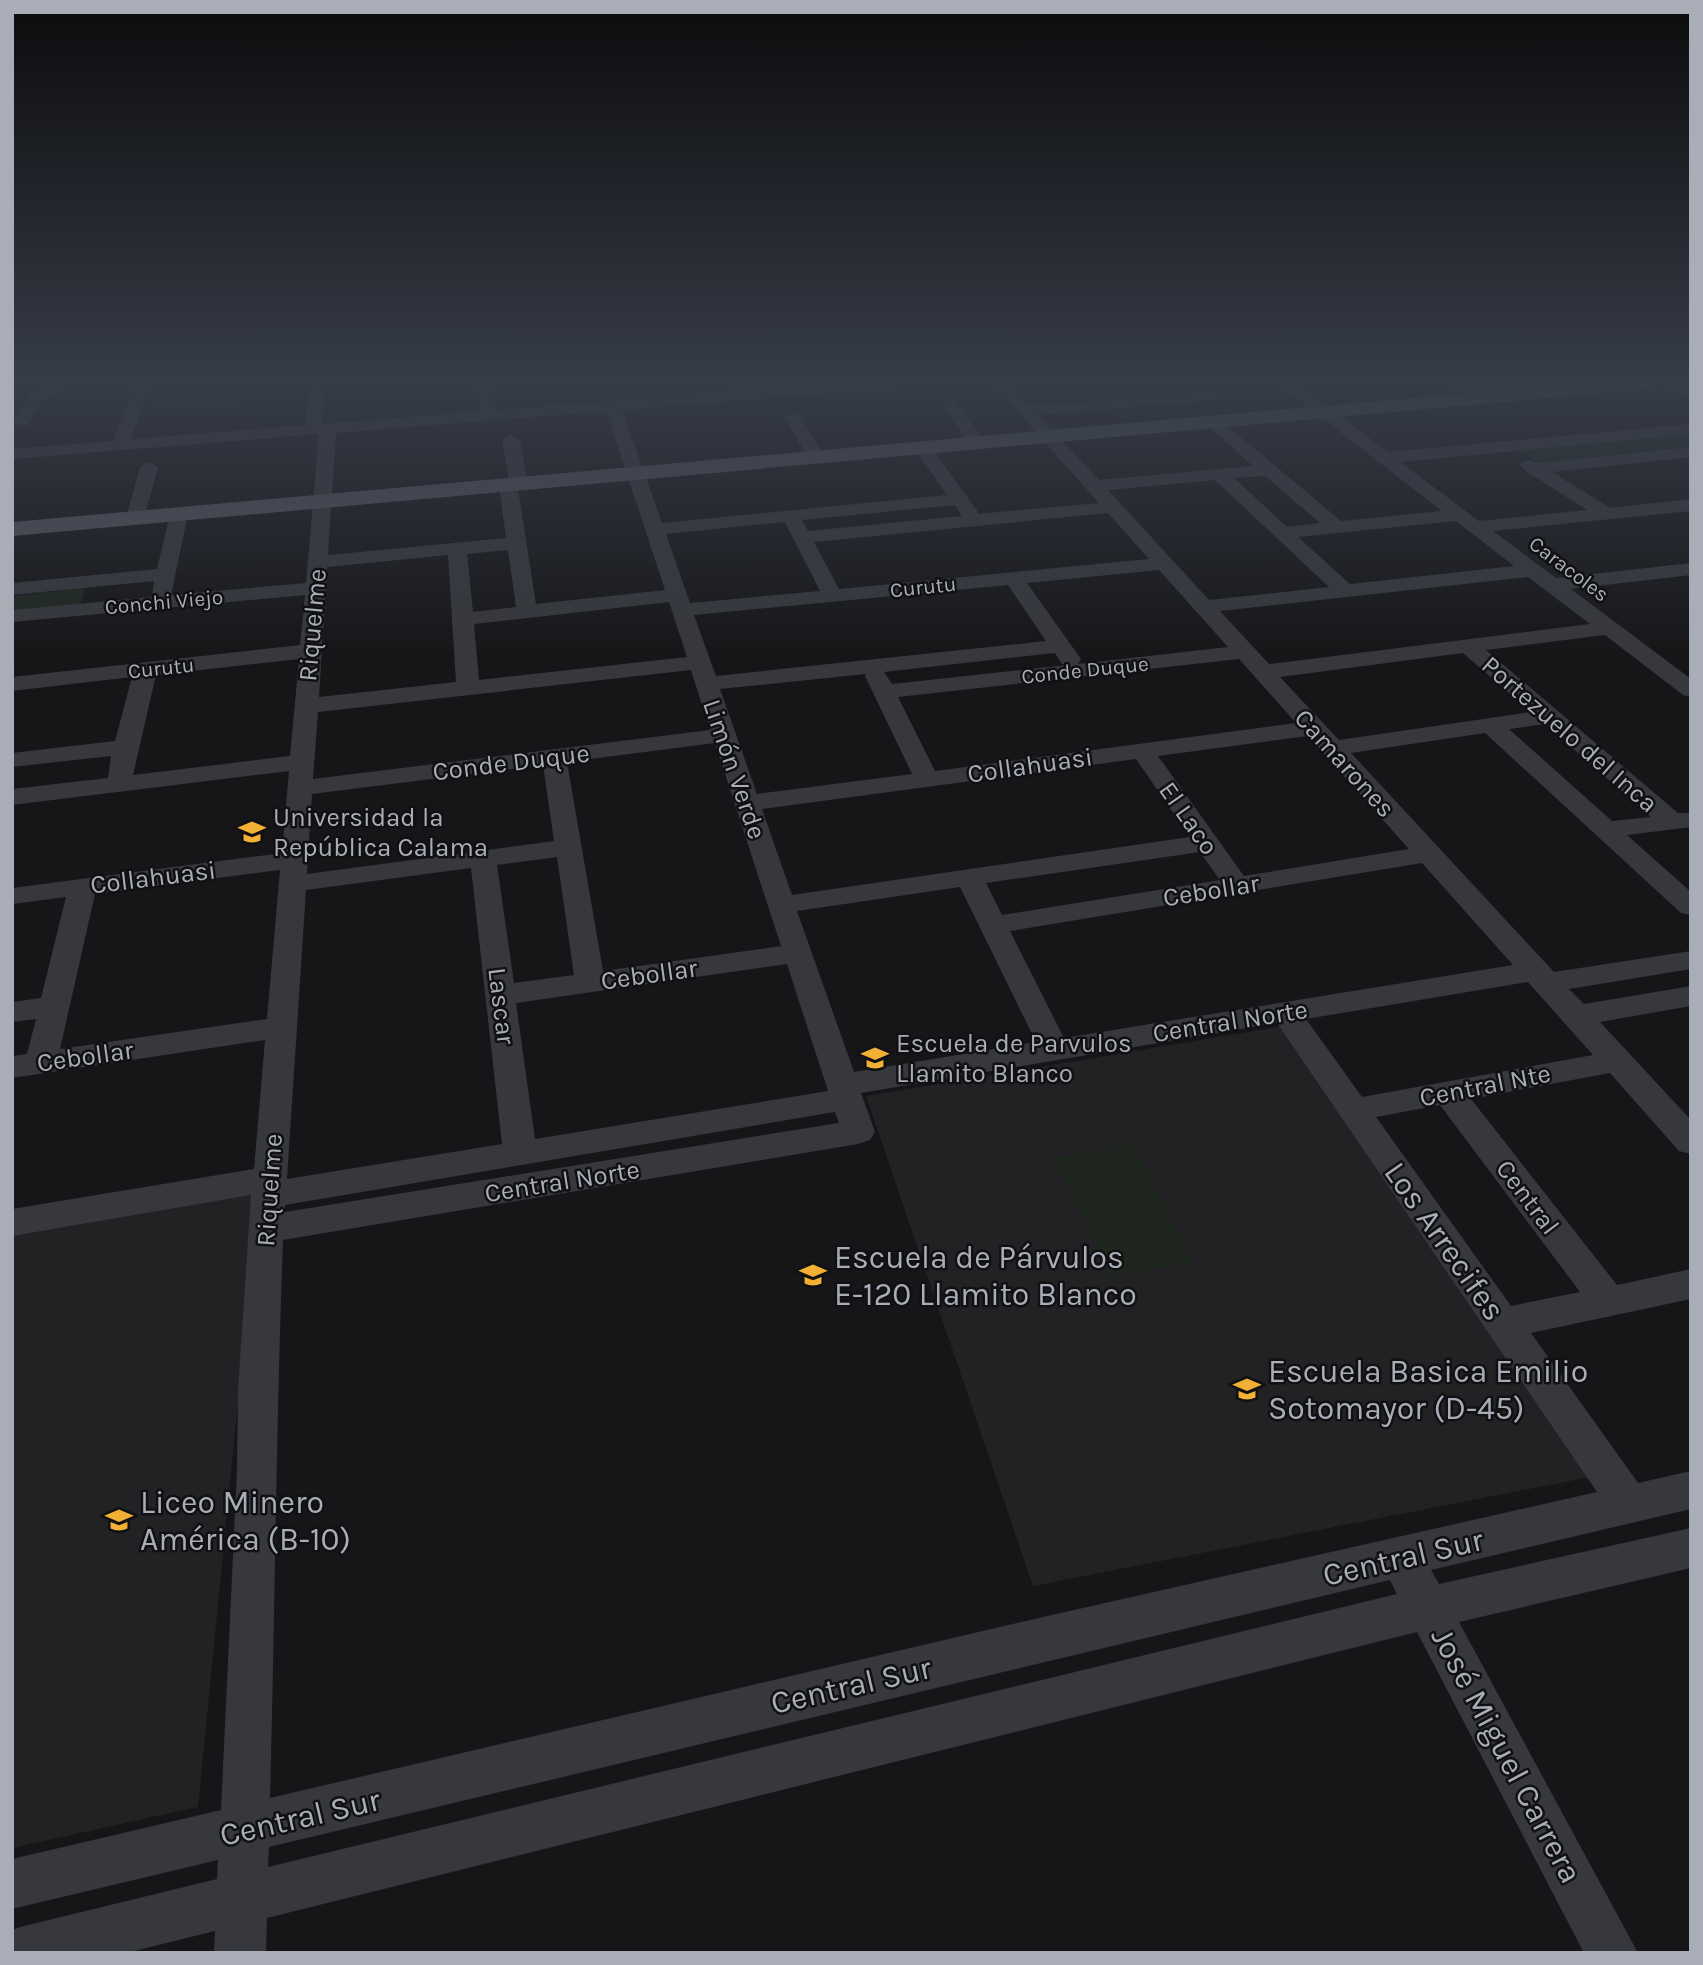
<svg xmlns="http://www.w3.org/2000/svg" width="1703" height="1965" font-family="Karla,sans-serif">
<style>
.built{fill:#222225}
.green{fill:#1e261f}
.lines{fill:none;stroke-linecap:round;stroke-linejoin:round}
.minor{fill:#37383d;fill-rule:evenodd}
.major{fill:#53555c;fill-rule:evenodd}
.labels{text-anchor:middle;stroke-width:5;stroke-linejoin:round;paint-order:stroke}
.far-street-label{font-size:21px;fill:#a8adb8;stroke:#111113}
.street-label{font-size:26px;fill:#a8adb8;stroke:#111113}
.poi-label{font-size:26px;fill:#a8adb8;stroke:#111113;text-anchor:start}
.near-street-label{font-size:32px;fill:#a8adb8;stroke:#111113}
.near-poi-label{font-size:32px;fill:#a8adb8;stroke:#111113;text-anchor:start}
</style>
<rect width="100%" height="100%" fill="#161618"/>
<g class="built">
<path d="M 1284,1026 L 1590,1477 L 1033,1586 L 866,1096 Z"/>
<path d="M 259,1189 L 198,1807 L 12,1848 L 12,1232 Z"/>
</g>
<g class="green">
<path d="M 241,389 L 259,392 L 263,398 C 249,411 157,420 145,406 L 153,399 L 163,396 Z"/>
<path d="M 1691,433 L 1691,446 L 1538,463 L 1518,450 Z"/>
<path d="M 85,588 L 80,605 L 12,612 L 12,596 Z"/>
<path d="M 1132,1143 L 1194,1262 L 1110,1278 L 1054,1157 Z"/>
</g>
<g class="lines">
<g class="minor">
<path d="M 45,383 L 61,383 L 54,397 L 42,400 L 28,425 L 16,425 L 14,421 L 30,393 L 42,390 Z"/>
<path d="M 135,383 L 151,383 L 131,439 L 307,425 L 307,392 L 315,387 L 323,392 L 323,424 L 480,411 L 476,383 L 492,383 L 496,410 L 832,383 L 901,383 L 893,388 L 622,410 L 662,523 L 947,495 L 914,448 L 923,443 L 929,444 L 978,512 L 977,514 L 1099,503 L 992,383 L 1009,383 L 1030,406 L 1223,392 L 1225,395 L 1217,400 L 1038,415 L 1099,480 L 1253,466 L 1204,422 L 1212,417 L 1218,418 L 1341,521 L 1442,511 L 1277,383 L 1295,383 L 1388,452 L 1691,424 L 1691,434 L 1400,462 L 1479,521 L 1587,510 L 1523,469 L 1520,465 L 1523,461 L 1529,460 L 1537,463 L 1691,447 L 1691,457 L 1552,472 L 1610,508 L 1691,499 L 1691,511 L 1493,531 L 1556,578 L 1691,563 L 1691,575 L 1571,589 L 1691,679 L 1691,697 L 1683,695 L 1605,635 L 1486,650 L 1678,813 L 1691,813 L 1691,827 L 1627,835 L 1691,892 L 1691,915 L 1681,913 L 1485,733 L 1351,753 L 1554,972 L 1691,951 L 1691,969 L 1569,989 L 1584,1004 L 1691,986 L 1691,1006 L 1600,1022 L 1691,1120 L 1691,1154 L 1679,1151 L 1610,1073 L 1471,1099 L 1617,1285 L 1691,1269 L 1691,1299 L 1531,1333 L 1638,1483 L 1691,1471 L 1691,1509 L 1431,1570 L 1439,1584 L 1691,1528 L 1691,1568 L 1459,1622 L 1638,1953 L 1584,1953 L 1417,1632 L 267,1918 L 266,1953 L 214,1953 L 215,1931 L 126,1953 L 12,1953 L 12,1930 L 20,1927 L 217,1879 L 218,1860 L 12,1909 L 12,1859 L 221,1810 L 237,1470 L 238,1390 L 251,1195 L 12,1236 L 12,1209 L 254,1169 L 265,1040 L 12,1078 L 12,1056 L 27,1054 L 36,1019 L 12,1022 L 12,1002 L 41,998 L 66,897 L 12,904 L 12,888 L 282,853 L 289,771 L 12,805 L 12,789 L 108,778 L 111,756 L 12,767 L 12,753 L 115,741 L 132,677 L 12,691 L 12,677 L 300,645 L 305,595 L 12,622 L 12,610 L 152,597 L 154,581 L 12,595 L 12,583 L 157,569 L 170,514 L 179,508 L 188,514 L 171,595 L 306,583 L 319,434 L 12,459 L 12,449 L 113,441 ZM 606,411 L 665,590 L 536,604 L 518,489 L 525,488 L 528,484 L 520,440 L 511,435 L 502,440 L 509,480 L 502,481 L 499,485 L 506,538 L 328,555 L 336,433 ZM 1265,476 L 1320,523 L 1287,527 L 1234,478 ZM 1215,480 L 1329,587 L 1209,600 L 1108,490 ZM 955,505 L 962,516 L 808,531 L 802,520 ZM 1108,513 L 1149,559 L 839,589 L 814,542 ZM 1456,521 L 1514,566 L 1350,584 L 1298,537 ZM 785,522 L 820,591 L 690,603 L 666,534 ZM 508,550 L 516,607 L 473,612 L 467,554 ZM 448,555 L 456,682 L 319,697 L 327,567 ZM 1159,570 L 1228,647 L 1078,664 L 1081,659 L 1027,583 ZM 1528,577 L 1590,624 L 1269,664 L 1220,611 ZM 1008,585 L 1046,641 L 716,676 L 694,615 ZM 669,602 L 687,657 L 479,680 L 474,624 ZM 1055,653 L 1062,664 L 1067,665 L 892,684 L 884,672 ZM 1463,653 L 1531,712 L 1339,740 L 1280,677 ZM 299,659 L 290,756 L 133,775 L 156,675 ZM 1239,659 L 1296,723 L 935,771 L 898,697 ZM 691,670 L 710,730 L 313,779 L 318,712 ZM 866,674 L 865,676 L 912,774 L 757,794 L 720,689 ZM 1545,724 L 1651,817 L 1612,821 L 1509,729 ZM 1308,736 L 1409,849 L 1244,876 L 1158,756 ZM 715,743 L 781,946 L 603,971 L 567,762 ZM 1136,759 L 1190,837 L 792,895 L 762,809 ZM 543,765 L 554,841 L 307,874 L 312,794 ZM 1200,852 L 1220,880 L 1002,915 L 986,883 ZM 557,857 L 574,975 L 514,983 L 497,865 ZM 1422,863 L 1513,965 L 1064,1038 L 1010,931 ZM 471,868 L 502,1144 L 287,1179 L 306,890 ZM 280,870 L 267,1019 L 60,1049 L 95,894 ZM 960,887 L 1036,1042 L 854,1072 L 797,911 ZM 787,964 L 828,1091 L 535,1139 L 516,1003 ZM 1528,982 L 1593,1055 L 1362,1097 L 1306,1019 ZM 1277,1023 L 1597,1492 L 1030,1620 L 270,1798 C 275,1612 276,1426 283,1240 L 858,1144 L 870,1140 L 875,1132 L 861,1093 ZM 1440,1105 L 1580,1292 L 1511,1306 L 1376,1117 ZM 835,1112 L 839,1123 L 285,1212 L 285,1205 ZM 1390,1580 L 1397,1594 L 268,1867 L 269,1847 Z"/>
<path d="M 1446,383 L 1465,383 L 1486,398 L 1478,403 Z"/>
<path d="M 1662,383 L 1682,383 L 1691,388 L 1691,399 Z"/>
<path d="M 949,399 L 955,401 L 984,439 L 987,443 L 984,447 L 972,447 L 941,404 Z"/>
<path d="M 792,412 L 798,413 L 825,457 L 822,461 L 816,462 L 810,461 L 784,417 Z"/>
<path d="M 149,462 L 158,467 L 144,518 L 142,522 L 128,522 L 126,518 L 140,467 Z"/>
</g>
<path class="major" d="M 1579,383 L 1657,383 L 1647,389 L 12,536 L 12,522 Z"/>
</g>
<linearGradient id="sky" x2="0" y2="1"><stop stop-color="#0c0c0d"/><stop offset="0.58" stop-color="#363c48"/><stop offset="1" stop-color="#363c48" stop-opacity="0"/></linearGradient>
<rect width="1703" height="658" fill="url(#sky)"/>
<defs>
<symbol id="university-bare" viewBox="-9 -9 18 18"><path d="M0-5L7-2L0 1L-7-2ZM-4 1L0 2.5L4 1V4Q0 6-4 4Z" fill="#f2b134" stroke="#111113" stroke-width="2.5" paint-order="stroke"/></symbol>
<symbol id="school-bare" viewBox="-9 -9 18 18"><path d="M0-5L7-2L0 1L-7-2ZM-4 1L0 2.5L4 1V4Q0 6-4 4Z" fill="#f2b134" stroke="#111113" stroke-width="2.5" paint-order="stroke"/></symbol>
</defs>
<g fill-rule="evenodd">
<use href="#university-bare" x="233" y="813" width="38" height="38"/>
<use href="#school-bare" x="856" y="1039" width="38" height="38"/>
<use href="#school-bare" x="794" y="1256" width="38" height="38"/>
<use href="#school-bare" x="1228" y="1370" width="38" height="38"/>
<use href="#school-bare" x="100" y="1501" width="38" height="38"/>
</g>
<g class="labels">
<g class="far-street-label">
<text transform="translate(1569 569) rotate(37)" y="7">Caracoles</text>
<text transform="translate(923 587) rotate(-6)" y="7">Curutu</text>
<text transform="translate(164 602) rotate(-5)" y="7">Conchi Viejo</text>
<text transform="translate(161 668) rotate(-6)" y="7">Curutu</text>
<text transform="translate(1085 670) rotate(-6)" y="7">Conde Duque</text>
</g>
<g class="street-label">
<text transform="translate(312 625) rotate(-85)" y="9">Riquelme</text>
<text transform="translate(1570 734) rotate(41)" y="9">Portezuelo del Inca</text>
<text transform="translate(511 762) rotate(-7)" y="9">Conde Duque</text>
<text transform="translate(1345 763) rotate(48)" y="9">Camarones</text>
<text transform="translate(1030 765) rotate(-8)" y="9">Collahuasi</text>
<text transform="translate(735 769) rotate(71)" y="9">Limón Verde</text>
<text transform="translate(1189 818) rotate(55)" y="9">El Laco</text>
<text transform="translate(153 877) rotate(-7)" y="9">Collahuasi</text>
<text transform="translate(1211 890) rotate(-9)" y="9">Cebollar</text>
<text transform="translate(649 974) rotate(-8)" y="9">Cebollar</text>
<text transform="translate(502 1006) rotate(83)" y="9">Lascar</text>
<text transform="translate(1230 1021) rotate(-9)" y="9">Central Norte</text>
<text transform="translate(85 1056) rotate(-8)" y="9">Cebollar</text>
<text transform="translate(1485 1085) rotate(-11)" y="9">Central Nte</text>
<text transform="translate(562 1181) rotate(-9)" y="9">Central Norte</text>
<text transform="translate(269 1190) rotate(-86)" y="9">Riquelme</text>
<text transform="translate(1528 1197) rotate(53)" y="9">Central</text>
</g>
<g class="poi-label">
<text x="273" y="826">Universidad la<tspan x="273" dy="30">República Calama</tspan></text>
<text x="896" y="1052">Escuela de Parvulos<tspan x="896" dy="30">Llamito Blanco</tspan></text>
</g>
<g class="near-street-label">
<text transform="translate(1445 1241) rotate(55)" y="11">Los Arrecifes</text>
<text transform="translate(1403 1557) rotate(-13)" y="11">Central Sur</text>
<text transform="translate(851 1685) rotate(-13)" y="11">Central Sur</text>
<text transform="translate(1507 1755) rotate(62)" y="11">José Miguel Carrera</text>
<text transform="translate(300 1817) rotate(-13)" y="11">Central Sur</text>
</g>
<g class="near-poi-label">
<text x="834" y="1268">Escuela de Párvulos<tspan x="834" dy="37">E-120 Llamito Blanco</tspan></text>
<text x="1268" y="1382">Escuela Basica Emilio<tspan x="1268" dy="37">Sotomayor (D-45)</tspan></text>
<text x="140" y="1513">Liceo Minero<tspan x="140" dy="37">América (B-10)</tspan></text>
</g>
</g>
<rect width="1703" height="1965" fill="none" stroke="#a8adb8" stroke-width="28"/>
</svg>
